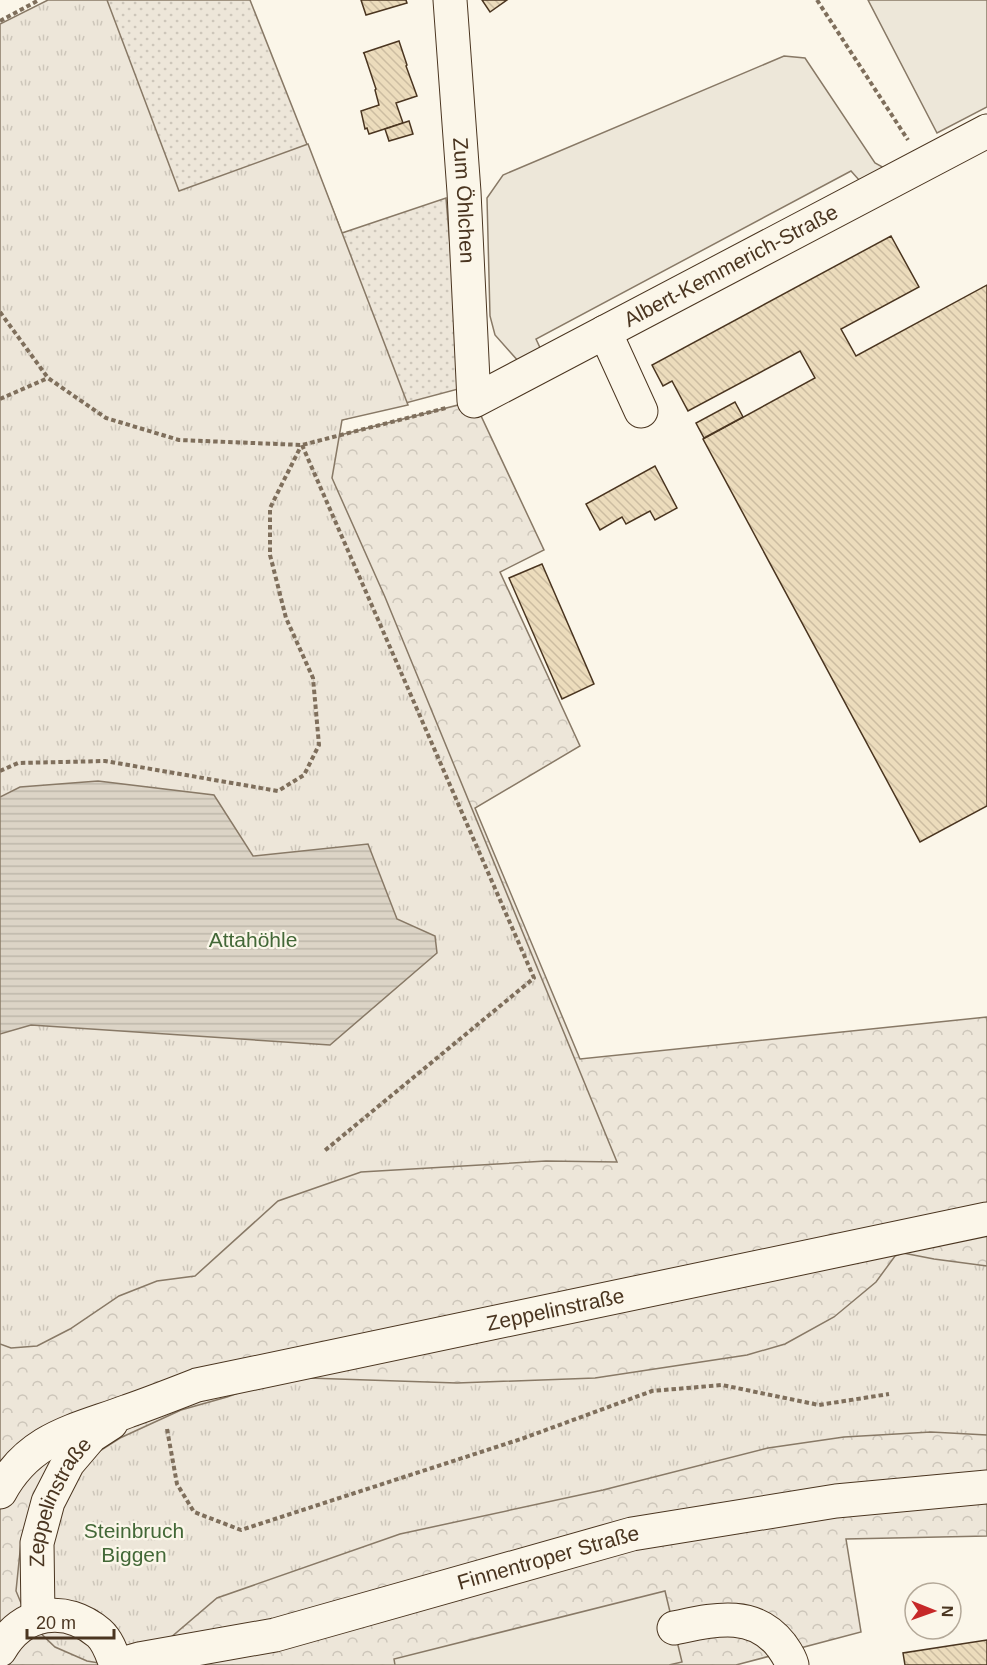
<svg xmlns="http://www.w3.org/2000/svg" width="987" height="1665" font-family="Arial,sans-serif">
<style>
.grass{fill:url(#grass-dots);stroke:#887966;stroke-width:1.5}
.forest{fill:url(#forest-crowns);stroke:#887966;stroke-width:1.5}
.park{fill:url(#park-tufts);stroke:#887966;stroke-width:1.5}
.parking{fill:#ede7d9;stroke:#887966;stroke-width:1.5}
.water{fill:url(#water-rules);stroke:#887966;stroke-width:1.5}
.building{fill:url(#building-back-hatch);stroke:#4a3520;stroke-width:1.5}
.lines{fill:none;stroke-linecap:round;stroke-linejoin:round}
.minor-casing{stroke:#4a3520;stroke-width:35}
.major-casing{stroke:#4a3520;stroke-width:35}
.path{stroke:#7f6f5c;stroke-width:4;stroke-dasharray:4.5 3;stroke-linecap:butt}
.minor{stroke:#fbf6e9;stroke-width:33}
.major{stroke:#fbf6e9;stroke-width:33}
.labels{text-anchor:middle;stroke-width:4.5;stroke-linejoin:round;paint-order:stroke}
.street-label{font-size:21px;fill:#4a3520;stroke:#fbf6e9}
.park-label{font-size:21px;fill:#436837;stroke:#fbf6e9}
</style>
<defs>
<pattern id="grass-dots" width="8" height="8" patternUnits="userSpaceOnUse" patternTransform="scale(1.5)"><rect width="8" height="8" fill="#ede6d9"/><path d="M2 2h.1M6 6h.1" fill="none" stroke="#cdc6ba" stroke-width="1.8" stroke-linecap="round"/></pattern>
<pattern id="forest-crowns" width="20" height="18" patternUnits="userSpaceOnUse" patternTransform="scale(1.5)"><rect width="20" height="18" fill="#ede6d9"/><path d="M2 6a3 3 0 1 1 6 0M12 15a3 3 0 1 1 6 0" fill="none" stroke="#cdc6ba"/></pattern>
<pattern id="park-tufts" width="24" height="20" patternUnits="userSpaceOnUse" patternTransform="scale(1.5)"><rect width="24" height="20" fill="#ede6d9"/><path d="M3 7l-1-3M5 7V3M7 7l1-3M15 17l-1-3M17 17v-4M19 17l1-3" fill="none" stroke="#cdc6ba"/></pattern>
<pattern id="water-rules" width="6" height="5" patternUnits="userSpaceOnUse" patternTransform="scale(1.5)"><rect width="6" height="5" fill="#dcd4c6"/><path d="M0 2.5h6" fill="none" stroke="#beb7aa"/></pattern>
<pattern id="building-back-hatch" width="6" height="6" patternUnits="userSpaceOnUse" patternTransform="scale(1.5)"><rect width="6" height="6" fill="#ecdcbc"/><path d="M-1 5l2 2M0 0l6 6M5-1l2 2" fill="none" stroke="#ccbda1"/></pattern>
</defs>
<rect width="100%" height="100%" fill="#fbf6e9"/>
<path class="grass" d="M 57,0 L 250,0 L 342,233 L 446,198 L 462,388 L 282,436 L 0,32 Z"/>
<path class="forest" d="M 0,312 L 301,445 L 474,401 L 544,550 L 500,572 L 580,746 L 475,808 L 580,1059 L 987,1017 L 987,1536 L 846,1539 L 861,1632 L 736,1665 L 0,1665 Z"/>
<g class="park">
<path d="M 48,0 L 107,0 L 179,191 L 308,144 L 408,405 L 342,420 L 332,478 L 385,597 L 617,1162 L 546,1161 L 361,1172 L 278,1201 L 195,1276 L 157,1281 L 119,1296 L 70,1329 L 37,1346 L 11,1348 L 0,1344 L 0,24 Z"/>
<path d="M 903,1253 L 934,1259 L 987,1266 L 987,1435 L 931,1432 L 844,1437 L 768,1448 L 603,1490 L 400,1534 L 217,1598 L 149,1656 L 105,1664 L 87,1661 L 55,1647 L 29,1622 L 16,1591 L 21,1542 L 73,1468 L 120,1438 L 181,1410 L 227,1397 L 266,1383 L 308,1378 L 457,1383 L 595,1378 L 747,1355 L 785,1344 L 834,1317 L 876,1282 L 895,1256 Z"/>
</g>
<g class="parking">
<path d="M 868,0 L 987,0 L 987,107 L 937,133 Z"/>
<path d="M 784,56 L 805,58 L 875,163 L 888,170 L 859,180 L 851,171 L 536,339 L 542,352 L 520,363 L 495,335 L 490,316 L 487,198 L 503,175 Z"/>
<path d="M 665,1591 L 682,1662 L 669,1665 L 395,1665 L 394,1659 Z"/>
</g>
<path class="water" d="M 98,781 L 214,795 L 253,856 L 368,844 L 397,919 L 435,936 L 437,953 L 330,1045 L 31,1025 L 0,1034 L 0,797 L 20,787 Z"/>
<g class="building">
<path d="M 361,0 L 406,0 L 407,3 L 366,15 Z"/>
<path d="M 482,0 L 507,0 L 490,12 Z"/>
<path d="M 399,41 L 407,65 L 406,66 L 417,96 L 396,103 L 403,123 L 369,134 L 367,128 L 365,129 L 361,111 L 379,105 L 375,90 L 376,89 L 364,53 L 363,53 Z"/>
<path d="M 409,121 L 413,134 L 389,141 L 385,129 Z"/>
<path d="M 891,236 L 919,287 L 841,329 L 856,356 L 987,285 L 987,806 L 920,842 L 703,439 L 815,378 L 800,351 L 688,411 L 672,381 L 663,386 L 652,365 Z"/>
<path d="M 735,402 L 743,417 L 704,438 L 696,423 Z"/>
<path d="M 655,466 L 677,508 L 655,520 L 650,511 L 626,524 L 622,517 L 600,530 L 586,504 Z"/>
<path d="M 542,564 L 594,684 L 562,699 L 509,578 Z"/>
<path d="M 987,1640 L 987,1665 L 905,1665 L 903,1653 Z"/>
</g>
<g class="lines">
<defs>
<g id="minor">
<path id="s1" d="M 450,0 L 464,192 L 474,401 L 987,131"/>
<path d="M 605,332 L 641,411"/>
<path d="M 674,1628 C 713,1620 753,1609 781,1645 C 786,1652 790,1657 792,1665"/>
</g>
<g id="major">
<path id="s2" d="M 0,1492 C 30,1437 75,1431 128,1411 C 151,1403 174,1394 197,1385 L 987,1219"/>
<path id="s3" d="M 38,1617 L 37,1543 L 48,1502 L 68,1463 L 91,1436 L 111,1423"/>
<path d="M 0,1650 C 22,1611 65,1604 99,1633 C 108,1641 112,1654 116,1665"/>
<path id="s4" d="M 118,1665 L 139,1659 L 275,1635 L 632,1534 L 836,1501 L 987,1487"/>
</g>
</defs>
<use href="#minor" class="minor-casing"/>
<use href="#major" class="major-casing"/>
<g class="path">
<path d="M 817,0 L 908,140"/>
<path d="M 0,21 L 39,0"/>
<path d="M 0,312 L 48,378 L 106,418 L 179,440 L 302,445 L 446,408"/>
<path d="M 0,399 L 48,378"/>
<path d="M 302,445 L 534,978 L 323,1152"/>
<path d="M 0,771 L 18,763 L 105,761 L 278,791 L 304,775 L 319,745 L 313,678 L 286,618 L 270,555 L 270,508 L 301,446"/>
<path d="M 167,1429 L 177,1484 L 194,1512 L 241,1530 L 524,1438 L 652,1391 L 722,1385 L 819,1405 L 889,1394"/>
</g>
<use href="#minor" class="minor"/>
<use href="#major" class="major"/>
</g>
<g class="labels">
<g class="street-label">
<text dy="7" stroke="none"><textPath href="#s1" startOffset="201">Zum Öhlchen</textPath></text>
<text dy="7" stroke="none"><textPath href="#s1" startOffset="692">Albert-Kemmerich-Straße</textPath></text>
<text dy="7" stroke="none"><textPath href="#s2" startOffset="596">Zeppelinstraße</textPath></text>
<text dy="7" stroke="none"><textPath href="#s3" startOffset="120">Zeppelinstraße</textPath></text>
<text dy="7" stroke="none"><textPath href="#s4" startOffset="444">Finnentroper Straße</textPath></text>
</g>
<g class="park-label">
<text x="253" y="947">Attahöhle</text>
<text x="134" y="1538">Steinbruch<tspan x="134" dy="24">Biggen</tspan></text>
</g>
</g>
<g transform="translate(933 1611) rotate(91)"><circle r="28" fill="#fbf6e9" stroke="#b4a999" stroke-width="1.5"/>
<path d="M0-4.5L10 22L0 15L-10 22Z" fill="#c62828"/>
<text y="-9" font-size="16" font-weight="bold" text-anchor="middle" fill="#4a3520">N</text>
</g>
<path d="M27 1629v9h87v-9" fill="none" stroke="#4a3520" stroke-width="3"/>
<text x="36" y="1629" font-size="18" fill="#4a3520" stroke="#fbf6e9" stroke-width="4.5" paint-order="stroke">20 m</text>
</svg>
